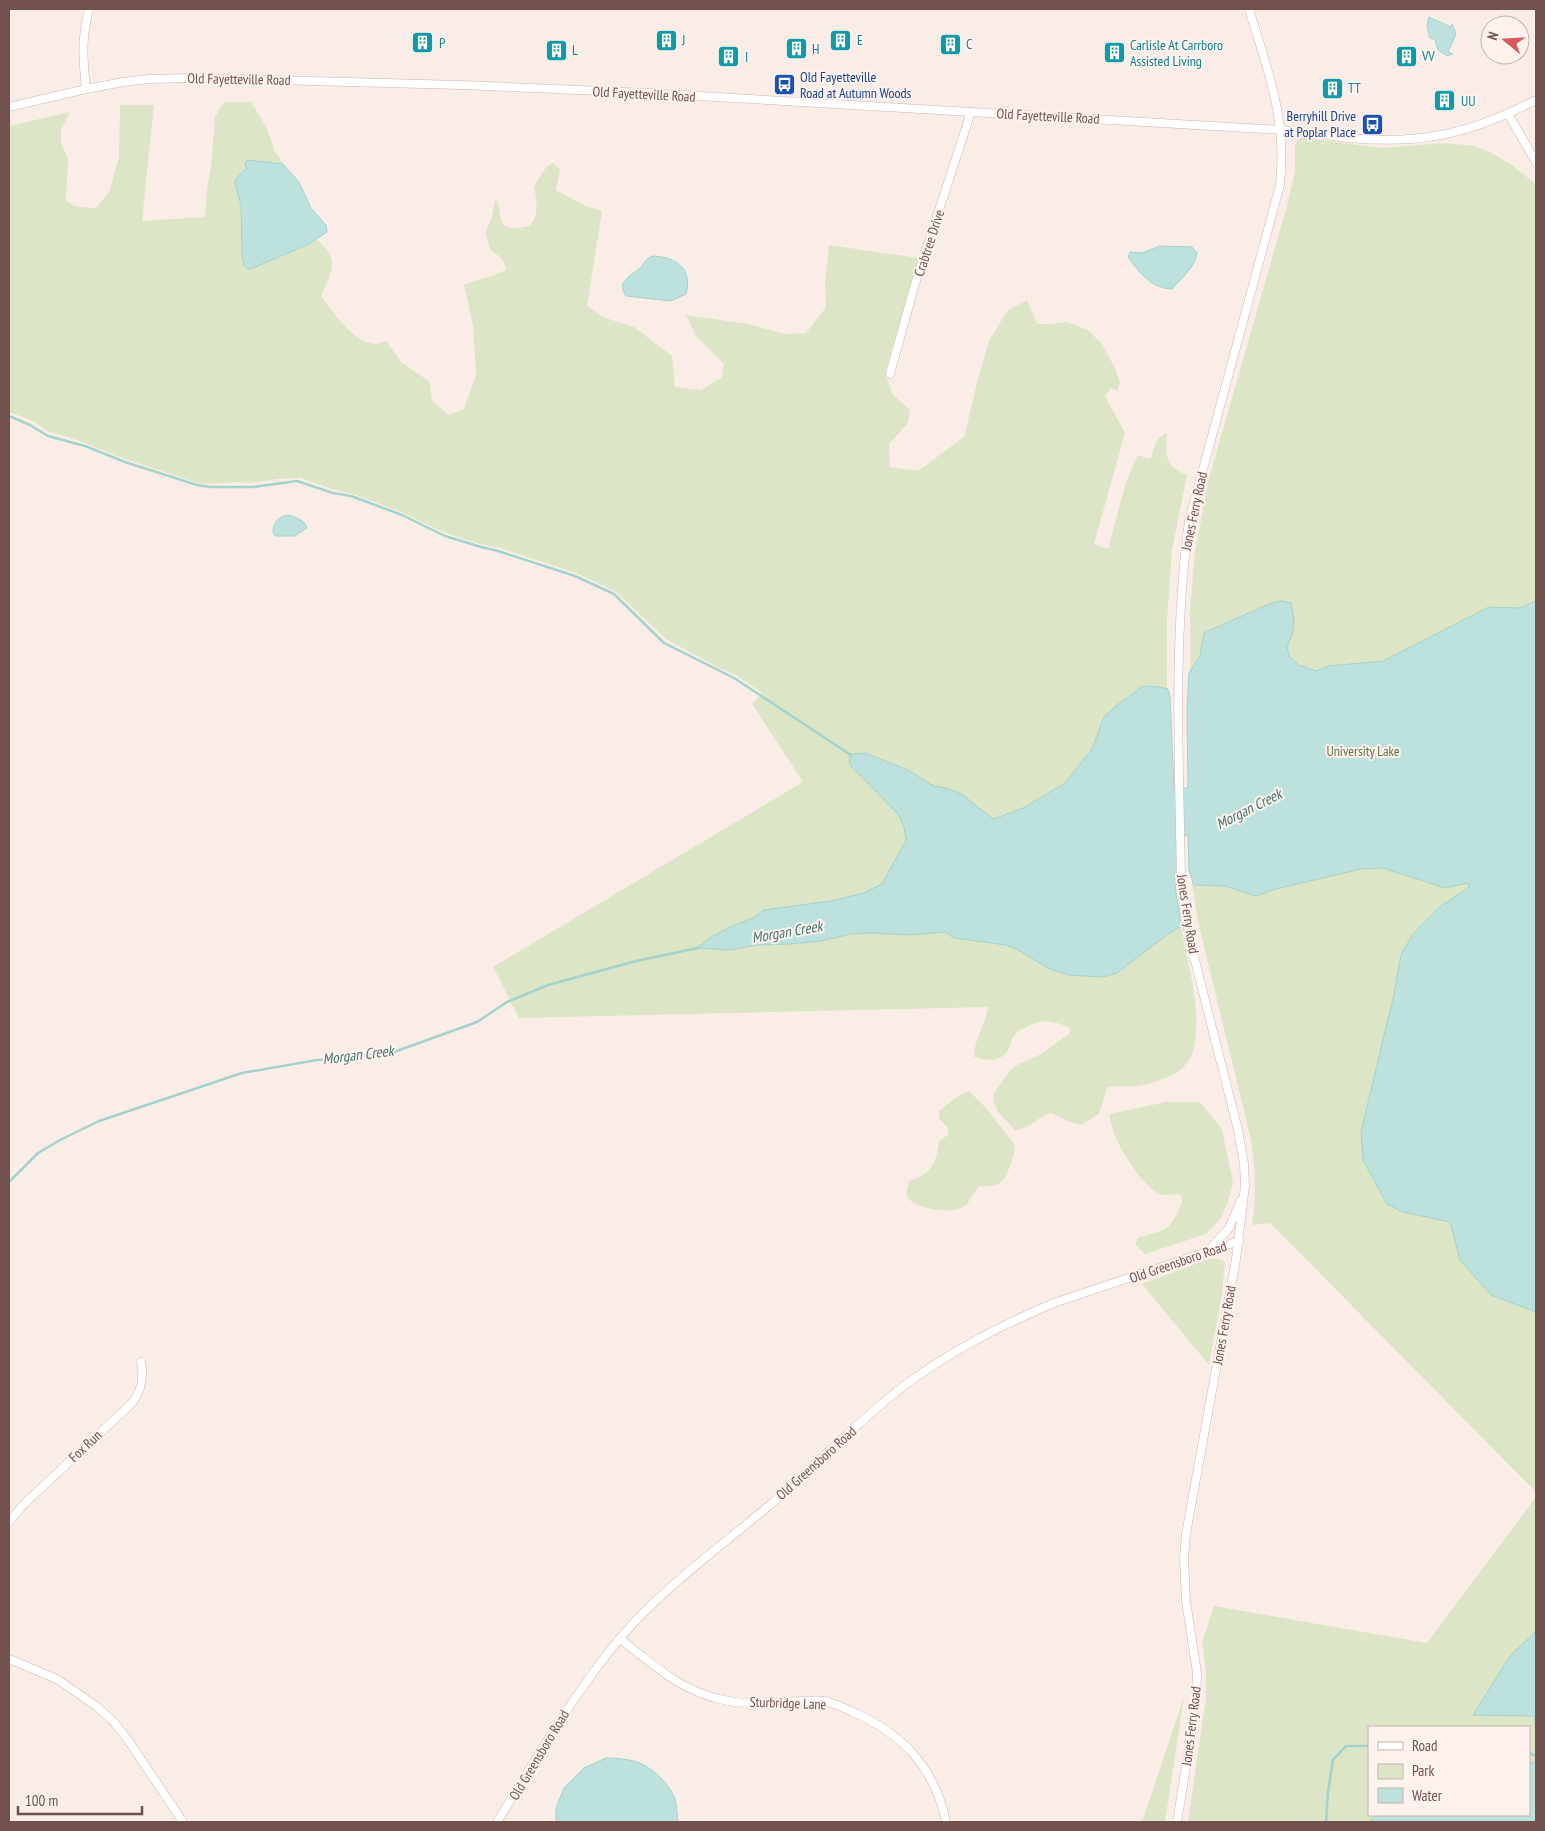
<svg xmlns="http://www.w3.org/2000/svg" width="1545" height="1831" font-family="'PT Sans Narrow',sans-serif">
<style>
.green{fill:#dce6c6;fill-rule:evenodd}
.water{fill:#bde2dd;stroke:#a4d2cd}
.lines{fill:none;stroke-linecap:round;stroke-linejoin:round}
.stream{stroke:#a4d2cd;stroke-width:2.5}
.minor-casing{stroke:#cdb5b1;stroke-width:9}
.minor{stroke:#fff;stroke-width:8}
.labels{text-anchor:middle;stroke-width:4;stroke-linejoin:round;paint-order:stroke}
.culture-label{font-size:14px;fill:#0d838f;stroke:#fdf2ed;text-anchor:start}
.transit-label{font-size:14px;fill:#164399;stroke:#fdf2ed;text-anchor:start}
.street-label{font-size:14px;fill:#71514e;stroke:#fdf2ed}
.park-label{font-size:14px;fill:#617647;stroke:#fdf2ed}
.water-label{font-size:15px;font-style:italic;fill:#437570;stroke:#fdf2ed}
</style>
<rect width="100%" height="100%" fill="#faede7"/>
<g class="green">
<path d="M 224,102 L 251,102 L 267,128 L 274,150 L 283,164 L 248,160 C 245,169 240,175 235,183 L 241,205 L 242,255 L 244,265 L 279,257 L 316,239 C 341,260 332,270 321,296 C 332,311 353,342 374,344 C 377,344 382,342 386,341 L 402,363 L 429,381 L 432,400 L 448,415 L 464,409 L 476,375 L 473,326 L 464,285 C 478,279 493,277 507,269 L 502,259 L 490,249 L 485,233 L 492,217 L 495,199 C 502,207 498,219 504,225 C 508,228 515,229 519,228 C 522,227 527,227 530,225 C 540,217 536,197 534,187 C 539,179 544,166 553,163 L 560,169 L 556,190 L 585,206 L 602,211 L 587,306 L 603,317 L 634,327 L 672,356 L 675,387 L 701,390 L 722,377 L 724,364 L 696,336 L 686,315 L 748,324 L 785,334 L 806,333 L 826,307 L 825,285 L 829,245 L 919,258 L 885,372 L 892,394 L 910,410 L 908,423 L 889,444 L 890,467 L 918,471 L 964,437 L 977,383 L 989,341 L 1007,311 L 1027,300 L 1037,324 L 1051,324 L 1067,322 L 1088,330 L 1102,344 L 1115,368 L 1120,383 L 1117,391 L 1111,388 L 1105,396 L 1125,433 L 1094,544 L 1108,549 L 1126,482 L 1138,455 L 1151,459 C 1154,448 1155,437 1167,433 C 1166,456 1164,466 1187,475 L 1172,550 L 1167,622 L 1167,863 L 1177,929 L 1181,926 C 1188,964 1203,1014 1193,1051 C 1190,1062 1180,1072 1170,1076 C 1161,1080 1147,1085 1137,1086 C 1126,1087 1118,1084 1107,1088 L 1099,1114 L 1082,1125 L 1069,1122 L 1051,1113 C 1035,1117 1035,1128 1015,1130 L 998,1112 L 993,1100 L 994,1093 L 1013,1067 L 1039,1055 L 1069,1034 L 1070,1028 C 1054,1021 1041,1018 1025,1028 C 1022,1029 1017,1031 1015,1034 C 1011,1039 1010,1047 1007,1052 C 999,1063 985,1060 974,1057 C 974,1039 986,1024 988,1007 L 519,1018 L 493,967 L 803,782 L 752,704 L 762,693 L 736,675 L 719,668 L 666,639 L 616,592 L 576,573 L 500,548 L 476,543 L 443,532 L 401,512 L 353,494 L 335,490 L 300,478 L 277,479 L 252,483 L 238,482 L 212,484 L 198,483 L 119,457 L 80,441 L 48,431 L 33,421 L 9,412 L 9,126 L 70,112 L 61,130 L 61,144 L 68,159 L 66,201 L 76,207 L 96,208 L 109,192 L 119,157 L 120,105 L 154,105 L 142,221 L 205,217 L 207,189 L 211,166 L 215,117 Z"/>
<path d="M 1299,137 L 1381,148 L 1445,143 L 1475,146 L 1492,153 L 1510,164 L 1536,184 L 1536,1492 L 1270,1223 L 1252,1225 C 1257,1196 1255,1168 1251,1140 L 1199,926 L 1192,884 L 1190,609 L 1195,552 L 1208,482 L 1287,206 L 1295,171 L 1295,145 Z"/>
<path d="M 969,1091 L 985,1107 L 1015,1145 C 1015,1154 1007,1181 998,1184 C 992,1187 984,1186 978,1187 C 974,1193 970,1202 964,1206 C 954,1215 918,1209 909,1199 C 905,1194 907,1188 909,1181 C 914,1179 920,1177 924,1174 C 935,1167 938,1152 939,1141 L 948,1135 L 948,1128 L 939,1118 L 939,1111 L 961,1094 Z"/>
<path d="M 1166,1102 L 1200,1102 L 1222,1129 L 1233,1183 L 1228,1202 L 1220,1219 L 1206,1234 L 1145,1254 L 1135,1244 L 1139,1237 C 1166,1231 1172,1229 1182,1202 L 1180,1194 C 1174,1194 1165,1196 1160,1194 C 1141,1186 1109,1135 1110,1114 Z"/>
<path d="M 1211,1258 L 1220,1259 L 1225,1262 L 1222,1294 L 1209,1365 L 1142,1284 Z"/>
<path d="M 1536,1497 L 1536,1822 L 1188,1822 L 1206,1697 L 1206,1671 L 1202,1642 L 1214,1606 L 1427,1643 ZM 1369,1727 L 1529,1727 L 1529,1815 L 1369,1815 Z"/>
<path d="M 1184,1697 L 1165,1822 L 1142,1822 Z"/>
</g>
<g class="water">
<path d="M 1429,17 L 1451,27 L 1452,24 L 1456,34 L 1448,52 L 1453,54 L 1447,56 L 1438,50 L 1435,40 L 1430,38 L 1427,27 Z"/>
<path d="M 248,160 L 283,164 L 299,182 L 311,208 L 326,225 L 327,232 L 309,244 L 253,268 L 248,269 L 244,265 L 242,255 L 241,205 L 235,183 L 237,178 L 246,168 L 245,163 Z"/>
<path d="M 1160,246 L 1192,247 L 1197,253 C 1195,267 1181,279 1172,289 C 1152,289 1139,272 1128,257 L 1130,252 L 1142,253 Z"/>
<path d="M 653,256 C 676,257 693,268 686,294 L 671,301 L 626,296 C 616,280 631,277 641,267 C 645,262 646,258 653,256 Z"/>
<path d="M 288,515 C 295,517 305,520 307,528 L 295,536 L 275,536 L 273,532 C 273,523 279,516 288,515 Z"/>
<path d="M 1281,601 L 1291,603 C 1295,624 1296,627 1287,647 L 1290,657 L 1299,665 L 1316,671 L 1329,666 L 1383,661 L 1489,607 L 1519,608 L 1536,601 L 1536,1312 L 1491,1295 L 1460,1260 L 1450,1222 L 1403,1212 L 1387,1204 L 1363,1160 L 1361,1132 L 1394,994 L 1401,955 L 1413,934 L 1441,906 L 1469,887 L 1468,883 L 1445,888 L 1383,868 L 1361,869 L 1276,889 L 1256,896 L 1225,886 L 1194,885 L 1189,870 L 1188,835 L 1175,839 L 1175,885 L 1181,926 L 1168,934 L 1117,973 L 1103,977 L 1068,975 L 1048,968 L 1018,950 L 1006,945 L 954,938 L 945,932 L 910,935 L 872,933 L 851,934 L 821,941 L 790,944 L 758,945 L 729,950 L 697,948 L 711,937 L 730,927 L 753,918 L 764,910 L 831,901 L 864,893 L 882,884 L 906,840 L 904,827 L 898,814 L 850,765 L 849,754 L 865,753 L 908,770 L 934,786 L 946,788 L 962,794 L 980,809 L 994,819 L 1023,808 L 1065,783 L 1092,749 L 1104,717 L 1116,706 L 1143,686 L 1159,687 L 1168,689 L 1170,698 L 1174,788 L 1188,788 L 1187,707 L 1189,673 L 1200,656 L 1204,633 L 1269,604 Z"/>
<path d="M 1536,1631 L 1536,1725 L 1534,1716 L 1473,1715 L 1510,1656 Z"/>
<path d="M 606,1758 C 614,1758 622,1759 629,1760 C 648,1763 668,1781 675,1799 C 677,1806 677,1815 678,1822 L 556,1822 L 556,1808 L 564,1788 L 584,1768 Z"/>
<path d="M 1536,1762 L 1536,1822 L 1370,1822 L 1374,1815 L 1529,1815 L 1529,1763 Z"/>
</g>
<g class="lines">
<g class="stream">
<path d="M 9,416 L 30,425 L 48,436 L 85,446 L 125,462 L 197,485 L 211,487 L 253,487 L 297,481 L 333,493 L 351,496 L 402,515 L 445,536 L 481,547 L 498,551 L 575,576 L 614,594 L 664,643 L 734,678 L 851,755"/>
<path d="M 9,1182 L 38,1153 L 60,1140 L 99,1121 L 242,1073 L 317,1060 L 337,1059 L 394,1052 L 477,1022 L 507,1002 L 548,985 L 636,961 L 698,948"/>
<path d="M 1529,1753 L 1536,1756"/>
<path d="M 1326,1822 L 1328,1792 L 1333,1760 L 1346,1746 L 1369,1746"/>
</g>
<defs>
<g id="minor">
<path d="M 86,89 C 83,57 81,41 89,9"/>
<path d="M 9,107 L 86,89 L 123,82 L 149,79 L 195,78 L 461,85 L 647,93 L 1281,130 C 1304,131 1326,136 1349,138 C 1423,145 1471,133 1536,100"/>
<path d="M 1508,114 L 1536,162"/>
<path d="M 890,374 L 915,284 L 971,112"/>
<path d="M 1210,1249 L 1229,1228 L 1241,1200"/>
<path d="M 9,1522 L 22,1506 L 133,1402 C 142,1389 144,1377 141,1362"/>
<path d="M 620,1639 C 654,1664 675,1688 719,1699 C 745,1706 775,1702 802,1701 C 809,1701 817,1700 825,1701 C 834,1703 844,1708 853,1712 C 903,1734 935,1768 946,1822"/>
<path d="M 9,1659 L 57,1679 L 96,1706 L 114,1722 L 128,1740 L 183,1822"/>
<path d="M 497,1822 C 536,1759 573,1695 620,1638 C 664,1587 720,1547 771,1504 C 816,1465 858,1421 905,1385 C 951,1351 1001,1325 1054,1303 L 1239,1241"/>
<path d="M 1177,1822 L 1189,1748 L 1196,1699 L 1197,1673 L 1186,1601 L 1184,1558 L 1186,1534 L 1236,1259 L 1245,1186 L 1244,1164 L 1238,1130 L 1191,945 L 1184,909 L 1181,877 C 1179,758 1173,638 1189,521 L 1280,185 C 1287,118 1268,72 1249,9"/>
</g>
</defs>
<use href="#minor" class="minor-casing"/>
<use href="#minor" class="minor"/>
</g>
<defs>
<symbol id="building-square" viewBox="-11 -11 22 22"><rect x="-9" y="-9" width="18" height="18" rx="4" fill="#0f9aa8" stroke="#fdf2ed"/><path d="M-4-6H4V6H1V3H-1V6H-4ZM-2.5-4.3h1.7v1.8h-1.7ZM.8-4.3h1.7v1.8H.8ZM-2.5-1h1.7V.8h-1.7ZM.8-1h1.7V.8H.8Z" fill="#fff"/></symbol>
<symbol id="bus-square" viewBox="-11 -11 22 22"><rect x="-9" y="-9" width="18" height="18" rx="4" fill="#1a4fb4" stroke="#fdf2ed"/><path d="M-5-6H5V4H4V6H2V4H-2V6H-4V4H-5ZM-3.5-4V0h7V-4ZM-3.5 1.2v1.5H-2V1.2ZM2 1.2v1.5H3.5V1.2Z" fill="#fff"/></symbol>
</defs>
<g fill-rule="evenodd">
<use href="#building-square" x="654" y="28" width="25" height="25"/>
<use href="#building-square" x="828" y="28" width="25" height="25"/>
<use href="#building-square" x="410" y="30" width="25" height="25"/>
<use href="#building-square" x="938" y="32" width="25" height="25"/>
<use href="#building-square" x="784" y="36" width="25" height="25"/>
<use href="#building-square" x="544" y="38" width="25" height="25"/>
<use href="#building-square" x="1102" y="40" width="25" height="25"/>
<use href="#building-square" x="1394" y="44" width="25" height="25"/>
<use href="#building-square" x="716" y="44" width="25" height="25"/>
<use href="#bus-square" x="772" y="72" width="25" height="25"/>
<use href="#building-square" x="1320" y="76" width="25" height="25"/>
<use href="#building-square" x="1432" y="88" width="25" height="25"/>
<use href="#bus-square" x="1360" y="112" width="25" height="25"/>
</g>
<g class="labels">
<g class="culture-label">
<text x="682" y="45">J</text>
<text x="857" y="45">E</text>
<text x="439" y="48">P</text>
<text x="966" y="49">C</text>
<text x="1130" y="50">Carlisle At Carrboro<tspan x="1130" dy="16">Assisted Living</tspan></text>
<text x="812" y="54">H</text>
<text x="572" y="55">L</text>
<text x="1422" y="61">VV</text>
<text x="745" y="62">I</text>
<text x="1348" y="93">TT</text>
<text x="1461" y="106">UU</text>
</g>
<g class="transit-label">
<text x="800" y="82">Old Fayetteville<tspan x="800" dy="16">Road at Autumn Woods</tspan></text>
<text x="1356" y="121" text-anchor="end">Berryhill Drive<tspan x="1356" dy="16">at Poplar Place</tspan></text>
</g>
<g class="street-label">
<text transform="translate(239 79) rotate(1)" y="5">Old Fayetteville Road</text>
<text transform="translate(644 94) rotate(3)" y="5">Old Fayetteville Road</text>
<text transform="translate(1048 116) rotate(3)" y="5">Old Fayetteville Road</text>
<text transform="translate(929 243) rotate(-72)" y="5">Crabtree Drive</text>
<text transform="translate(1194 511) rotate(-78)" y="5">Jones Ferry Road</text>
<text transform="translate(1188 914) rotate(81)" y="5">Jones Ferry Road</text>
<text transform="translate(1178 1262) rotate(-19)" y="5">Old Greensboro Road</text>
<text transform="translate(1224 1325) rotate(-80)" y="5">Jones Ferry Road</text>
<text transform="translate(85 1446) rotate(-43)" y="5">Fox Run</text>
<text transform="translate(816 1463) rotate(-42)" y="5">Old Greensboro Road</text>
<text transform="translate(788 1703) rotate(2)" y="5">Sturbridge Lane</text>
<text transform="translate(1191 1726) rotate(-83)" y="5">Jones Ferry Road</text>
<text transform="translate(539 1755) rotate(-59)" y="5">Old Greensboro Road</text>
</g>
<g class="park-label">
<text x="1363" y="756">University Lake</text>
</g>
<g class="water-label">
<text transform="translate(1249 809) rotate(-27)" y="5">Morgan Creek</text>
<text transform="translate(787 932) rotate(-10)" y="5">Morgan Creek</text>
<text transform="translate(358 1055) rotate(-7)" y="5">Morgan Creek</text>
</g>
</g>
<rect width="1545" height="1831" fill="none" stroke="#71514e" stroke-width="20"/>
<rect x="1368" y="1726" width="162" height="90" fill="#fdf2ed" stroke="#c5b2ad"/>
<rect x="1378" y="1742" width="25" height="8" fill="#ffffff" stroke="#c5b2ad"/>
<text x="1412" y="1751" font-size="15" fill="#71514e">Road</text>
<rect x="1378" y="1764" width="25" height="15" fill="#dce6c6" stroke="#c5b2ad"/>
<text x="1412" y="1776" font-size="15" fill="#71514e">Park</text>
<rect x="1378" y="1788" width="25" height="15" fill="#bde2dd" stroke="#c5b2ad"/>
<text x="1412" y="1801" font-size="15" fill="#71514e">Water</text>
<g transform="translate(1505 40) rotate(288)"><circle r="24" fill="#fdf2ed" stroke="#c5b2ad"/>
<path d="M0-4L9 19L0 12L-9 19Z" fill="#d8585e"/>
<text y="-8" font-size="14" font-weight="bold" text-anchor="middle" fill="#71514e">N</text>
</g>
<path d="M18 1806v8h124v-8" fill="none" stroke="#71514e" stroke-width="2.5"/>
<text x="25" y="1806" font-size="15" fill="#71514e" stroke="#fdf2ed" stroke-width="4" paint-order="stroke">100 m</text>
</svg>
